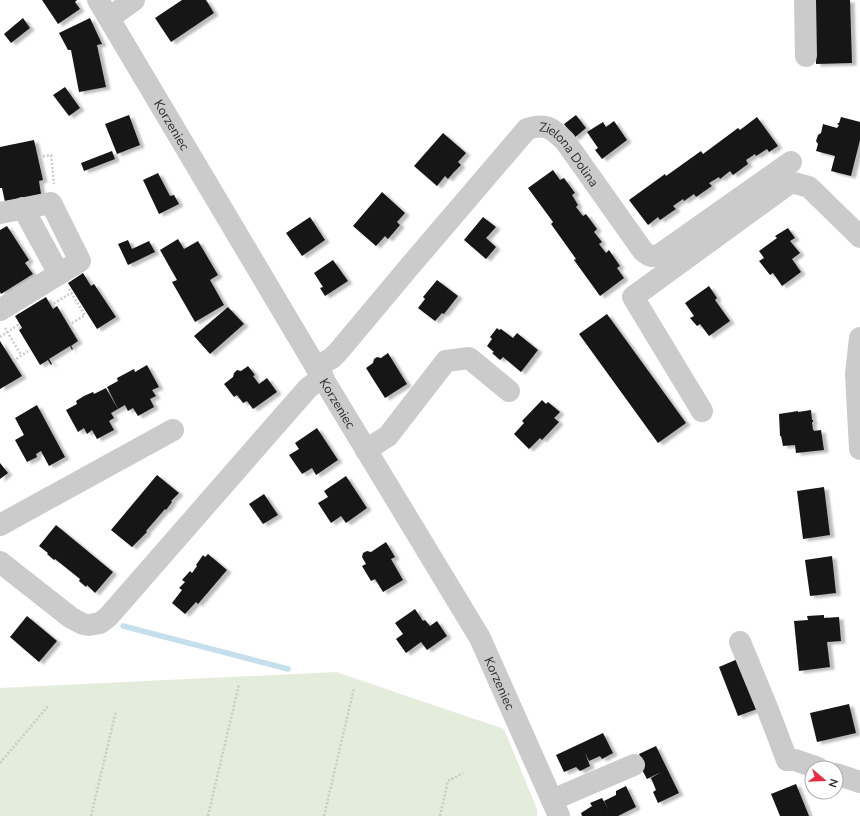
<svg xmlns="http://www.w3.org/2000/svg" width="860" height="816" font-family="'Nunito Sans',sans-serif">
<style>
.green{fill:#e4ecdb}
.lines{fill:none;stroke-linecap:round;stroke-linejoin:round}
.stream{stroke:#c6dfec;stroke-width:5.5}
.building{fill:#151515;filter:url(#shadow)}
.path{stroke:#cbcbcb;stroke-width:2.5;stroke-dasharray:2 2;stroke-linecap:butt}
.minor{stroke:#cbcbcb;stroke-width:22}
.labels{text-anchor:middle;stroke-width:4;stroke-linejoin:round;paint-order:stroke}
.street-label{font-size:13px;fill:#2e2e2e;stroke:#fff}
</style>
<defs>
<filter id="shadow"><feDropShadow dx="4.5" dy="2.5" stdDeviation="1" flood-color="#0004"/></filter>
</defs>
<rect width="100%" height="100%" fill="#fff"/>
<path class="green" d="M 336,672 L 504,729 L 537,809 L 537,816 L 0,816 L 0,688 Z"/>
<g class="lines">
<path class="stream" d="M 123,626 L 288,669"/>
</g>
<g class="building">
<path d="M 42,0 L 77,0 L 75,2 L 80,9 L 58,24 Z"/>
<path d="M 182,0 L 206,0 L 214,13 L 171,42 L 155,18 Z"/>
<path d="M 814,0 L 850,0 L 852,63 L 816,64 Z"/>
<path d="M 23,18 L 30,28 L 11,43 L 4,34 Z"/>
<path d="M 90,18 L 102,44 L 97,45 L 106,87 L 79,92 L 71,50 L 68,50 L 59,33 Z"/>
<path d="M 65,87 L 80,108 L 69,116 L 53,95 Z"/>
<path d="M 129,115 L 140,145 L 117,154 L 105,124 Z"/>
<path d="M 576,115 L 586,128 L 574,138 L 564,124 Z"/>
<path d="M 757,117 L 778,146 L 769,152 L 767,149 L 756,156 L 755,154 L 746,160 L 748,164 L 733,175 L 730,171 L 720,179 L 719,177 L 709,183 L 712,186 L 696,197 L 694,194 L 684,201 L 683,199 L 673,206 L 676,209 L 660,220 L 658,217 L 648,225 L 629,200 L 665,174 L 666,176 L 701,151 L 703,154 L 738,128 L 740,130 Z"/>
<path d="M 841,117 L 860,122 L 860,140 L 851,176 L 831,171 L 835,156 L 816,151 L 818,144 L 816,141 L 818,135 L 821,133 L 823,124 L 837,128 L 839,125 L 837,124 L 838,123 L 839,123 Z"/>
<path d="M 614,121 L 627,140 L 602,159 L 595,150 L 598,148 L 587,132 L 603,122 L 606,127 Z"/>
<path d="M 443,133 L 466,153 L 458,162 L 461,165 L 454,172 L 448,179 L 445,176 L 437,186 L 414,166 Z"/>
<path d="M 34,140 L 43,180 L 39,181 L 41,194 L 5,202 L 2,188 L 0,188 L 0,147 Z"/>
<path d="M 112,151 L 115,159 L 84,171 L 81,163 Z"/>
<path d="M 553,170 L 560,180 L 564,178 L 575,193 L 572,195 L 578,205 L 576,207 L 583,216 L 586,214 L 597,229 L 594,232 L 602,242 L 599,244 L 606,253 L 609,250 L 620,266 L 617,268 L 624,278 L 600,296 L 574,260 L 576,259 L 551,224 L 553,222 L 528,188 Z"/>
<path d="M 158,173 L 170,196 L 174,195 L 179,204 L 159,214 L 143,180 Z"/>
<path d="M 382,192 L 405,213 L 397,222 L 400,225 L 388,239 L 385,236 L 376,246 L 353,226 Z"/>
<path d="M 310,217 L 325,240 L 302,256 L 286,233 Z"/>
<path d="M 483,217 L 496,227 L 486,238 L 496,247 L 486,259 L 464,240 Z"/>
<path d="M 7,226 L 29,260 L 25,263 L 33,274 L 1,294 L 0,292 L 0,230 Z"/>
<path d="M 788,228 L 795,238 L 790,241 L 800,253 L 792,259 L 801,272 L 782,286 L 773,273 L 770,275 L 759,261 L 764,258 L 759,251 L 777,238 L 775,236 Z"/>
<path d="M 178,239 L 184,249 L 198,241 L 218,275 L 210,280 L 224,305 L 195,322 L 172,282 L 177,280 L 160,250 Z"/>
<path d="M 128,240 L 132,249 L 149,241 L 155,252 L 128,265 L 118,244 Z"/>
<path d="M 333,260 L 348,281 L 325,296 L 320,288 L 323,287 L 314,273 Z"/>
<path d="M 83,273 L 91,286 L 94,284 L 116,317 L 97,329 L 68,283 Z"/>
<path d="M 437,280 L 458,296 L 444,314 L 442,313 L 435,321 L 418,308 L 425,299 L 423,297 Z"/>
<path d="M 709,286 L 717,298 L 715,300 L 730,321 L 709,336 L 700,324 L 697,326 L 690,318 L 694,316 L 685,303 Z"/>
<path d="M 46,297 L 53,309 L 57,306 L 78,341 L 71,346 L 73,349 L 72,350 L 70,346 L 49,359 L 52,364 L 51,365 L 48,360 L 40,365 L 19,330 L 22,328 L 15,316 Z"/>
<path d="M 228,307 L 244,324 L 210,354 L 194,336 Z"/>
<path d="M 607,314 L 686,423 L 658,443 L 579,334 Z"/>
<path d="M 497,328 L 499,330 L 501,329 L 513,338 L 517,333 L 538,350 L 521,372 L 503,357 L 500,360 L 492,353 L 494,352 L 487,346 L 492,339 L 490,337 Z"/>
<path d="M 0,341 L 22,376 L 0,389 Z"/>
<path d="M 388,353 L 407,384 L 385,398 L 366,368 L 373,363 L 374,359 L 377,357 L 381,358 Z"/>
<path d="M 147,365 L 159,387 L 152,390 L 156,396 L 150,399 L 154,407 L 138,416 L 133,408 L 128,411 L 125,405 L 118,409 L 107,387 L 118,381 L 117,378 L 134,369 L 135,372 Z"/>
<path d="M 248,366 L 255,375 L 253,376 L 259,384 L 267,378 L 277,392 L 253,409 L 247,401 L 243,403 L 237,395 L 234,397 L 224,384 L 233,377 L 234,373 L 237,370 L 241,371 Z"/>
<path d="M 106,388 L 118,409 L 111,413 L 114,418 L 109,421 L 114,430 L 97,439 L 92,430 L 87,434 L 84,428 L 78,432 L 66,410 L 77,404 L 76,401 L 84,396 L 93,392 L 94,394 Z"/>
<path d="M 542,400 L 546,404 L 548,402 L 560,412 L 554,418 L 559,422 L 542,440 L 540,438 L 529,449 L 514,434 L 524,423 L 522,421 Z"/>
<path d="M 37,405 L 65,457 L 49,466 L 41,451 L 36,454 L 37,457 L 27,462 L 15,440 L 24,435 L 15,418 Z"/>
<path d="M 811,410 L 812,420 L 813,420 L 813,422 L 812,422 L 813,430 L 814,430 L 814,431 L 821,430 L 824,450 L 796,453 L 795,445 L 783,446 L 781,436 L 780,436 L 779,414 L 798,411 L 798,412 Z"/>
<path d="M 317,428 L 338,460 L 316,475 L 312,468 L 302,474 L 289,455 L 299,449 L 295,443 Z"/>
<path d="M 0,463 L 8,473 L 0,479 Z"/>
<path d="M 157,475 L 179,493 L 171,501 L 172,502 L 166,510 L 165,509 L 146,531 L 147,532 L 132,547 L 111,530 Z"/>
<path d="M 346,476 L 367,508 L 346,523 L 341,516 L 331,523 L 318,503 L 328,497 L 324,491 Z"/>
<path d="M 824,487 L 830,535 L 803,539 L 797,491 Z"/>
<path d="M 264,494 L 278,515 L 263,524 L 249,504 Z"/>
<path d="M 56,525 L 113,572 L 95,593 L 87,585 L 86,587 L 79,581 L 80,579 L 55,559 L 54,560 L 47,554 L 48,553 L 39,546 Z"/>
<path d="M 386,542 L 395,557 L 391,559 L 403,580 L 383,592 L 375,579 L 371,581 L 362,566 L 366,564 L 362,557 L 363,553 L 367,551 L 371,552 Z"/>
<path d="M 208,554 L 227,570 L 198,604 L 196,602 L 185,614 L 172,603 L 182,590 L 179,588 L 185,582 L 182,580 L 190,571 L 192,573 L 197,566 L 196,565 L 203,555 L 205,557 Z"/>
<path d="M 832,556 L 836,593 L 810,596 L 805,560 Z"/>
<path d="M 415,609 L 423,621 L 425,620 L 430,626 L 437,621 L 447,636 L 427,650 L 421,642 L 406,653 L 396,639 L 403,634 L 395,623 Z"/>
<path d="M 824,615 L 824,618 L 839,617 L 841,641 L 827,642 L 830,667 L 799,671 L 794,621 L 808,620 L 807,616 Z"/>
<path d="M 27,616 L 57,641 L 39,662 L 10,637 Z"/>
<path d="M 740,658 L 757,709 L 738,716 L 719,667 Z"/>
<path d="M 849,704 L 856,733 L 817,742 L 810,713 Z"/>
<path d="M 603,733 L 613,753 L 602,759 L 600,756 L 589,761 L 585,753 L 590,766 L 580,771 L 576,767 L 564,772 L 556,755 Z"/>
<path d="M 656,746 L 679,793 L 658,803 L 653,792 L 656,790 L 651,778 L 661,772 L 647,779 L 639,764 L 643,763 L 639,754 Z"/>
<path d="M 796,784 L 809,816 L 780,816 L 771,794 Z"/>
<path d="M 626,786 L 636,807 L 618,816 L 582,816 L 581,813 L 592,806 L 590,803 L 602,798 L 609,811 L 604,801 L 616,795 L 616,791 Z"/>
</g>
<g class="lines">
<g class="path">
<path d="M 39,157 L 51,155 L 54,184"/>
<path d="M 27,262 L 29,265 L 32,264"/>
<path d="M 69,289 L 85,315 L 69,325"/>
<path d="M 54,307 L 53,304 L 71,293"/>
<path d="M 5,328 L 21,355"/>
<path d="M 0,337 L 18,325 L 20,329"/>
<path d="M 13,361 L 30,350"/>
<path d="M 0,763 L 49,705"/>
<path d="M 91,816 L 116,711"/>
<path d="M 208,816 L 239,684"/>
<path d="M 324,816 L 354,688"/>
<path d="M 440,816 L 448,781 L 463,773"/>
</g>
<g class="minor">
<path id="s1" d="M 98,0 L 316,367 L 480,638 L 559,816"/>
<path d="M 805,0 L 806,56"/>
<path d="M 109,18 L 134,0"/>
<path d="M 23,208 L 59,274"/>
<path d="M 0,213 L 51,203 L 80,261 L 0,310"/>
<path d="M 860,338 L 856,374 L 860,449"/>
<path id="s2" d="M 316,367 L 332,358 L 338,352 L 410,266 L 527,129 C 546,123 552,128 565,141 L 643,251 C 650,257 653,258 662,253 L 791,162"/>
<path d="M 702,411 L 633,297 L 791,182 L 809,187 L 860,237"/>
<path d="M 366,450 L 388,436 L 446,361 L 469,358 L 509,391"/>
<path d="M 0,525 L 173,430"/>
<path d="M 0,562 L 70,617 L 77,621 L 83,624 L 89,625 L 100,623 L 108,617 L 308,388 L 323,377"/>
<path d="M 740,642 L 768,710 L 787,760 L 795,760 L 818,768"/>
<path d="M 836,774 L 860,782"/>
<path d="M 552,800 L 634,765"/>
</g>
</g>
<g class="labels">
<g class="street-label">
<text dy="5" stroke="none"><textPath href="#s1" startOffset="145">Korzeniec</textPath></text>
<text dy="5" stroke="none"><textPath href="#s2" startOffset="374">Zielona Dolina</textPath></text>
<text dy="5" stroke="none"><textPath href="#s1" startOffset="469">Korzeniec</textPath></text>
<text dy="5" stroke="none"><textPath href="#s1" startOffset="793">Korzeniec</textPath></text>
</g>
</g>
<g transform="translate(824 780) rotate(109)"><circle r="19" fill="#ffffff" stroke="#ababab"/>
<path d="M0-3L7 15L0 10L-7 15Z" fill="#e92b40"/>
<text y="-6" font-size="11" font-weight="bold" text-anchor="middle" fill="#2e2e2e">N</text>
</g>
</svg>
